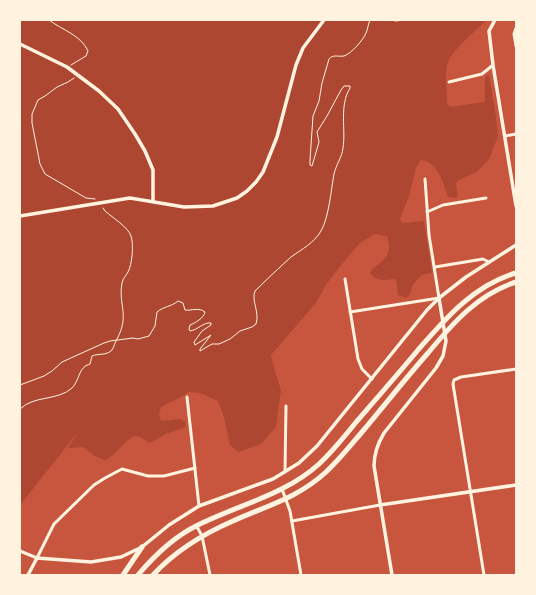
<svg xmlns="http://www.w3.org/2000/svg" width="536" height="595" font-family="'Archivo Narrow',sans-serif">
<style>
.green{fill:#ae4732}
.lines{fill:none;stroke-linecap:round;stroke-linejoin:round}
.path{stroke:#fff3e0;stroke-width:1}
.minor{stroke:#fff3e0;stroke-width:3}
.tertiary{stroke:#fff3e0;stroke-width:3.5}
.trunk{stroke:#fff3e0;stroke-width:5}
</style>
<rect width="100%" height="100%" fill="#c8553d"/>
<path class="green" d="M 20,20 L 486,20 C 477,30 452,50 448,62 C 444,74 447,89 447,102 L 448,105 L 451,107 L 484,102 L 485,100 L 485,79 L 487,75 L 489,75 L 496,117 L 498,136 L 489,159 L 477,172 L 458,180 L 456,184 L 458,195 L 456,198 L 448,197 C 443,183 438,161 420,160 L 416,168 L 409,196 L 400,219 L 401,222 L 404,223 L 424,221 L 432,273 L 421,275 L 412,286 L 410,294 L 406,298 L 398,295 L 396,279 C 386,280 376,282 370,273 L 372,269 C 385,260 393,254 387,236 L 374,234 L 359,244 L 347,258 L 327,283 L 316,303 L 271,355 L 275,371 L 281,390 L 276,427 L 261,444 L 238,452 L 230,445 L 224,417 L 218,401 L 200,393 L 188,392 L 181,397 L 161,407 L 159,415 L 161,421 L 180,419 L 185,421 L 186,427 L 166,434 L 150,443 C 146,441 140,436 136,436 C 130,435 114,456 106,460 C 97,458 91,454 84,447 L 68,448 L 78,432 L 20,505 Z"/>
<g class="lines">
<g class="path">
<path d="M 49,20 C 62,30 81,35 88,51 L 86,56 L 71,65"/>
<path d="M 393,20 L 395,21 L 406,20"/>
<path d="M 74,78 L 68,82 L 57,87 L 45,96 L 38,100 L 32,114 L 32,123 L 40,164 L 45,174 L 86,198 L 95,199"/>
<path d="M 20,385 L 44,376 L 52,371 L 62,362 L 104,343 L 110,341 L 133,338 L 138,339 L 149,336 L 155,326 L 157,312 C 164,306 171,307 178,301 L 183,303 L 185,310 C 191,311 199,307 205,312 C 204,318 195,323 190,325 L 189,329 L 190,331 C 198,330 203,322 211,323 L 211,325 L 202,331 L 194,342 L 195,345 L 211,335 L 200,349 L 200,351 L 212,344 L 219,344 L 230,339 L 240,331 L 252,327 L 256,324 C 260,312 251,301 255,291 C 267,279 279,268 291,257 C 302,249 314,243 321,231 C 329,217 331,190 334,174 C 336,165 342,157 343,148 C 346,129 339,106 350,88 L 350,86 L 344,86 L 341,90 L 327,116 L 317,132 L 319,142 L 312,166 L 310,165 L 310,160 L 313,116 L 319,101 L 322,83 L 329,59 C 333,54 338,57 344,56 C 351,54 364,39 366,33 C 368,29 368,24 370,20"/>
<path d="M 20,409 C 34,395 58,401 72,388 C 80,380 78,367 90,364 L 92,356 C 99,353 106,356 112,350 C 114,347 115,342 117,339 C 130,315 118,305 122,283 C 123,278 126,276 128,272 C 132,265 134,245 131,236 C 128,227 113,218 105,211 L 103,208"/>
</g>
<g class="minor">
<path d="M 516,28 L 514,34 L 516,46"/>
<path d="M 449,82 L 482,74 L 493,65"/>
<path d="M 505,136 L 516,134"/>
<path d="M 427,212 L 443,205 L 486,198"/>
<path d="M 435,267 L 483,259 L 489,262"/>
<path d="M 345,279 L 358,359 L 362,369 L 372,379"/>
<path d="M 350,312 L 439,298 L 429,235 L 425,179"/>
<path d="M 187,397 L 199,506"/>
<path d="M 285,472 L 286,406"/>
<path d="M 282,489 L 290,511 L 301,575"/>
<path d="M 292,521 L 380,505"/>
<path d="M 196,525 L 202,536 L 210,575"/>
<path d="M 20,551 L 37,558 L 54,524 L 94,485 L 105,478 L 122,469 L 148,476 L 164,476 L 195,468"/>
<path d="M 484,575 L 453,384 L 454,380 L 461,377 L 516,369"/>
</g>
<g class="tertiary">
<path d="M 495,20 L 489,31 L 493,65 L 516,206"/>
<path d="M 20,44 L 67,67 L 99,91 L 118,109 L 135,134 L 145,151 L 153,170 L 153,201"/>
<path d="M 20,216 L 130,198 L 184,207 L 213,206 L 237,198 L 247,191 L 256,182 L 263,172 L 277,137 L 296,65 L 303,48 L 324,20"/>
<path d="M 380,505 L 516,485"/>
<path d="M 28,575 L 37,558 L 91,562 L 121,557 L 142,547 L 169,525 L 199,506 L 273,479 L 299,463 L 317,446 L 427,310 L 439,298 L 466,277 L 516,245"/>
<path d="M 392,575 L 374,466 C 374,454 378,443 384,433 L 436,368 L 443,356 L 446,341 L 439,298"/>
</g>
<g class="trunk">
<path d="M 123,575 L 142,547"/>
<path d="M 138,575 C 154,556 175,536 198,525 C 238,505 285,495 319,464 C 333,451 345,436 357,421 C 377,398 398,374 418,350 C 446,318 474,285 516,273"/>
<path d="M 153,575 C 175,551 203,534 233,521 C 266,506 298,498 326,472 C 339,460 350,446 362,432 C 384,406 405,379 428,353 C 453,323 478,294 516,282"/>
</g>
</g>
<rect width="536" height="595" fill="none" stroke="#fff3e0" stroke-width="42"/>
</svg>
